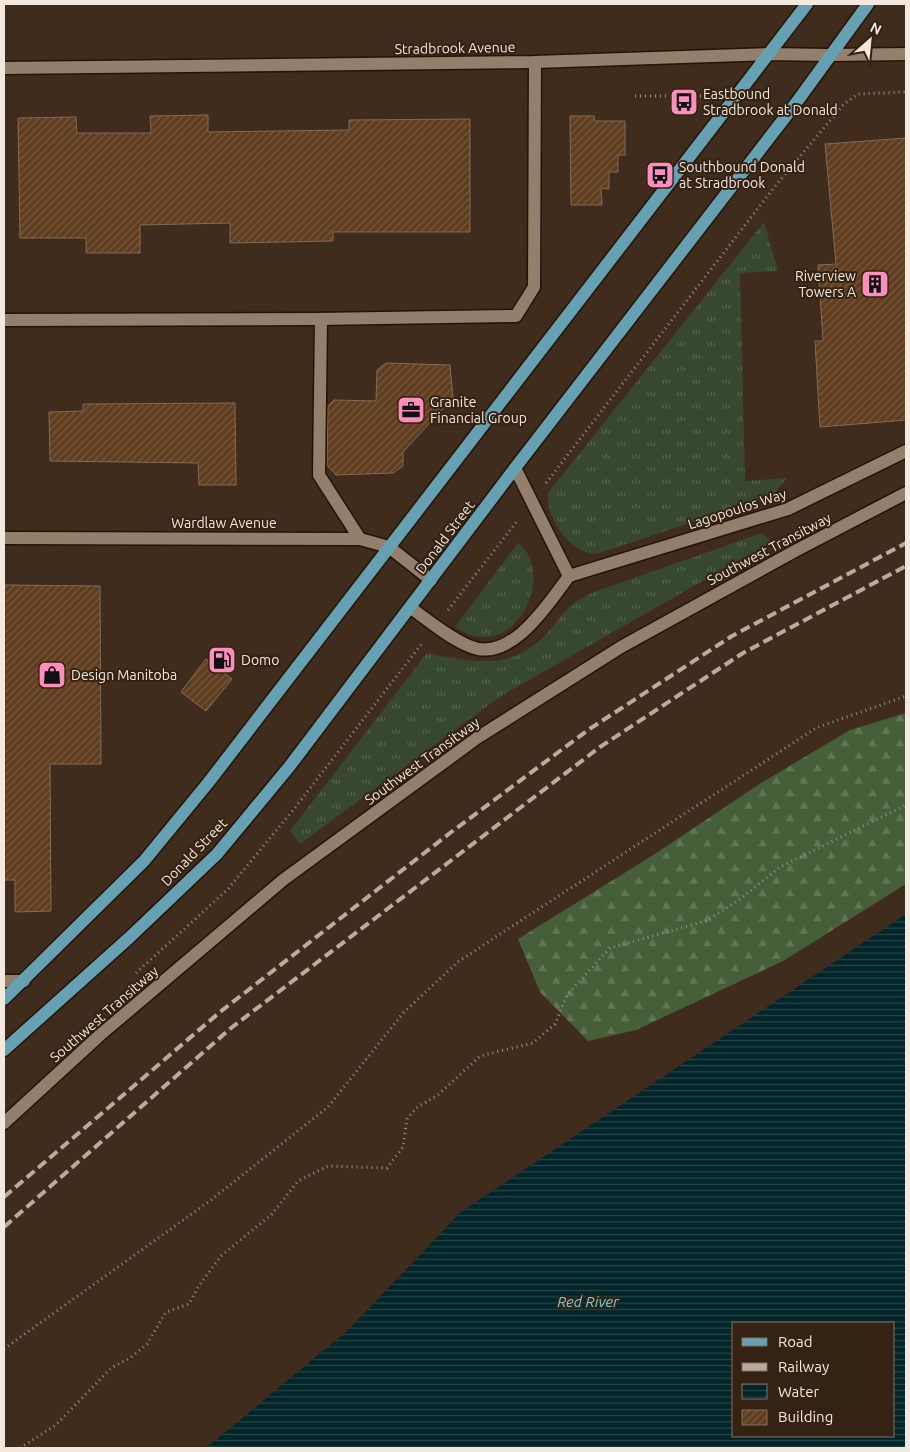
<svg xmlns="http://www.w3.org/2000/svg" width="910" height="1452" font-family="Ubuntu,sans-serif">
<style>
.grass{fill:url(#grass-tufts)}
.forest{fill:url(#forest-firs)}
.water{fill:url(#water-rules);fill-rule:evenodd}
.building{fill:url(#building-hatch);stroke:#816b5a}
.lines{fill:none;stroke-linecap:round;stroke-linejoin:round}
.service-casing{stroke:#251406;stroke-width:15}
.minor-casing{stroke:#251406;stroke-width:15}
.tertiary-casing{stroke:#251406;stroke-width:15}
.secondary-casing{stroke:#251406;stroke-width:15}
.primary-casing{stroke:#251406;stroke-width:15}
.path{stroke:#9c8c81;stroke-width:3;stroke-dasharray:1 4;stroke-linecap:butt}
.service{stroke:#947e6c;stroke-width:12}
.minor{stroke:#947e6c;stroke-width:12}
.tertiary{stroke:#947e6c;stroke-width:12}
.secondary{stroke:#947e6c;stroke-width:12}
.primary{stroke:#66a0b3;stroke-width:12}
.rail{stroke:#baaba0;stroke-width:4;stroke-dasharray:10 5;stroke-linecap:butt}
.labels{text-anchor:middle;stroke-width:4;stroke-linejoin:round;paint-order:stroke}
.street-label{font-size:14px;fill:#f5e8df;stroke:#342213}
.poi-label{font-size:14px;fill:#f5e8df;stroke:#342213;text-anchor:start}
.water-label{font-size:15px;font-style:italic;fill:#6cd1dd;stroke:#342213}
</style>
<defs>
<pattern id="grass-tufts" width="24" height="20" patternUnits="userSpaceOnUse" patternTransform="scale(1.25)"><rect width="24" height="20" fill="#37482e"/><path d="M3 7l-1-3M5 7V3M7 7l1-3M15 17l-1-3M17 17v-4M19 17l1-3" fill="none" stroke="#55624c"/></pattern>
<pattern id="forest-firs" width="22" height="20" patternUnits="userSpaceOnUse" patternTransform="scale(1.25)"><rect width="22" height="20" fill="#465f39"/><path d="M5 1l3.5 6h-7zM16 11l3.5 6h-7z" fill="#617655"/></pattern>
<pattern id="water-rules" width="6" height="5" patternUnits="userSpaceOnUse" patternTransform="scale(1.25)"><rect width="6" height="5" fill="#022529"/><path d="M0 2.5h6" fill="none" stroke="#284548"/></pattern>
<pattern id="building-hatch" width="6" height="6" patternUnits="userSpaceOnUse" patternTransform="scale(1.25)"><rect width="6" height="6" fill="#603d1f"/><path d="M-1 1l2-2M0 6l6-6M5 7l2-2" fill="none" stroke="#77593f"/></pattern>
</defs>
<rect width="100%" height="100%" fill="#3f2c1d"/>
<g class="grass">
<path d="M 764,222 L 778,271 L 740,273 L 745,481 L 787,478 L 772,496 L 599,553 C 572,558 545,517 548,493 Z"/>
<path d="M 762,533 L 771,542 L 501,696 L 300,844 L 290,831 L 427,653 C 473,662 513,672 548,632 C 567,610 566,606 594,592 Z"/>
<path d="M 518,543 C 558,573 514,668 455,627 Z"/>
</g>
<path class="forest" d="M 906,713 L 906,884 L 783,961 L 636,1030 L 588,1041 L 540,992 L 518,939 L 655,854 L 761,783 L 850,730 Z"/>
<path class="water" d="M 906,914 L 906,1448 L 206,1448 L 347,1331 L 461,1212 ZM 734,1323 L 894,1323 L 894,1436 L 734,1436 Z"/>
<g class="building">
<path d="M 208,115 L 208,132 L 349,130 L 349,120 L 470,119 L 470,232 L 333,232 L 333,241 L 230,243 L 230,223 L 140,225 L 140,253 L 86,253 L 86,238 L 20,238 L 18,118 L 76,117 L 77,133 L 151,133 L 150,116 Z"/>
<path d="M 570,116 L 594,116 L 595,121 L 625,121 L 625,155 L 618,155 L 618,172 L 609,172 L 609,189 L 601,188 L 602,205 L 571,205 Z"/>
<path d="M 906,138 L 906,420 L 820,427 L 815,341 L 823,341 L 818,265 L 836,264 L 825,144 Z"/>
<path d="M 386,363 L 450,365 L 453,398 L 403,452 L 403,466 L 393,473 L 336,475 L 327,465 L 328,406 L 334,400 L 376,401 L 377,370 Z"/>
<path d="M 235,403 L 236,485 L 199,485 L 198,463 L 50,461 L 49,412 L 83,411 L 83,404 Z"/>
<path d="M 4,585 L 100,586 L 101,764 L 50,764 L 51,911 L 15,912 L 15,880 L 4,880 Z"/>
<path d="M 206,659 L 232,679 L 206,711 L 181,692 Z"/>
</g>
<g class="lines">
<defs>
<g id="service">
<path d="M 321,319 L 319,475 L 360,539"/>
<path d="M 4,320 L 317,319 L 516,316 L 534,287 L 535,62"/>
<path d="M 4,1123 L 100,1035 L 283,880 L 477,738 L 621,647 L 795,551 L 906,493"/>
</g>
<g id="minor">
<path d="M 4,538 L 360,539 L 389,547 L 431,580"/>
<path d="M 569,576 L 788,509 L 906,451"/>
<path d="M 411,608 C 429,621 448,637 469,646 C 510,665 549,603 569,576 L 515,468"/>
<path d="M 4,981 L 24,981"/>
</g>
<path id="tertiary" d="M 4,68 L 535,62 L 768,54 L 829,55"/>
<path id="secondary" d="M 829,55 L 906,54"/>
<g id="primary">
<path d="M 4,999 L 144,861 L 208,783 L 807,4"/>
<path d="M 4,1050 L 130,937 L 217,854 L 289,767 L 515,468 L 796,103 L 868,4"/>
</g>
</defs>
<use href="#service" class="service-casing"/>
<use href="#minor" class="minor-casing"/>
<use href="#tertiary" class="tertiary-casing"/>
<use href="#secondary" class="secondary-casing"/>
<use href="#primary" class="primary-casing"/>
<g class="path">
<path d="M 635,96 L 708,96"/>
<path d="M 546,483 L 776,185 L 844,104 L 858,94 L 906,92"/>
<path d="M 448,610 L 518,520"/>
<path d="M 136,973 L 228,889 L 294,809 L 423,642"/>
<path d="M 4,1349 L 211,1200 L 328,1107 L 403,1013 L 459,961 L 816,728 L 906,696"/>
<path d="M 20,1448 L 56,1425 L 111,1368 L 130,1358 L 147,1344 L 166,1312 L 189,1304 L 198,1287 L 221,1256 L 272,1214 L 298,1181 L 328,1166 L 387,1168 L 403,1147 L 407,1119 L 416,1108 L 438,1095 L 480,1056 L 533,1043 L 555,1024 L 567,995 L 610,948 L 706,921 L 739,900 L 780,867 L 906,805"/>
</g>
<use href="#service" class="service"/>
<use href="#minor" class="minor"/>
<use href="#tertiary" class="tertiary"/>
<use href="#secondary" class="secondary"/>
<use href="#primary" class="primary"/>
<g class="rail">
<path d="M 4,1197 L 220,1012 L 450,833 L 588,730 L 732,636 L 906,543"/>
<path d="M 4,1227 L 231,1028 L 600,747 L 743,653 L 906,566"/>
</g>
</g>
<defs>
<symbol id="bus-square" viewBox="-11 -11 22 22"><rect x="-9" y="-9" width="18" height="18" rx="4" fill="#fe8ebe" stroke="#342213"/><path d="M-5-6H5V4H4V6H2V4H-2V6H-4V4H-5ZM-3.5-4V0h7V-4ZM-3.5 1.2v1.5H-2V1.2ZM2 1.2v1.5H3.5V1.2Z" fill="#111"/></symbol>
<symbol id="building-square" viewBox="-11 -11 22 22"><rect x="-9" y="-9" width="18" height="18" rx="4" fill="#fe8ebe" stroke="#342213"/><path d="M-4-6H4V6H1V3H-1V6H-4ZM-2.5-4.3h1.7v1.8h-1.7ZM.8-4.3h1.7v1.8H.8ZM-2.5-1h1.7V.8h-1.7ZM.8-1h1.7V.8H.8Z" fill="#111"/></symbol>
<symbol id="office-square" viewBox="-11 -11 22 22"><rect x="-9" y="-9" width="18" height="18" rx="4" fill="#fe8ebe" stroke="#342213"/><path d="M-6-3h4V-5.5h4V-3h4V5H-6ZM-1-4.5V-3h2v-1.5ZM-6 0V1H6V0Z" fill="#111"/></symbol>
<symbol id="fuel-square" viewBox="-11 -11 22 22"><rect x="-9" y="-9" width="18" height="18" rx="4" fill="#fe8ebe" stroke="#342213"/><path d="M-5.5-6h7V0h2V4h1.3V-2.5L3-4.5l.8-.8L6-3V5H2.5V1h-1V6h-7ZM-4.2-4.7v3.2H.2V-4.7Z" fill="#111"/></symbol>
<symbol id="shop-square" viewBox="-11 -11 22 22"><rect x="-9" y="-9" width="18" height="18" rx="4" fill="#fe8ebe" stroke="#342213"/><path d="M-5-2.5h2.3a2.7 3.5 0 0 1 5.4 0H5L5.5 6h-11ZM-1.5-2.5h3a1.5 2.3 0 0 0-3 0Z" fill="#111"/></symbol>
</defs>
<g fill-rule="evenodd">
<use href="#bus-square" x="668" y="86" width="32" height="32"/>
<use href="#bus-square" x="644" y="159" width="32" height="32"/>
<use href="#building-square" x="859" y="268" width="32" height="32"/>
<use href="#office-square" x="395" y="394" width="32" height="32"/>
<use href="#fuel-square" x="206" y="644" width="32" height="32"/>
<use href="#shop-square" x="36" y="659" width="32" height="32"/>
</g>
<g class="labels">
<g class="street-label">
<text transform="translate(455 48) rotate(-1)" y="5">Stradbrook Avenue</text>
<text transform="translate(737 509) rotate(-18)" y="5">Lagopoulos Way</text>
<text x="224" y="528">Wardlaw Avenue</text>
<text transform="translate(445 537) rotate(-53)" y="5">Donald Street</text>
<text transform="translate(769 549) rotate(-28)" y="5">Southwest Transitway</text>
<text transform="translate(422 761) rotate(-36)" y="5">Southwest Transitway</text>
<text transform="translate(194 852) rotate(-46)" y="5">Donald Street</text>
<text transform="translate(104 1014) rotate(-41)" y="5">Southwest Transitway</text>
</g>
<g class="poi-label">
<text x="703" y="99">Eastbound<tspan x="703" dy="16">Stradbrook at Donald</tspan></text>
<text x="679" y="172">Southbound Donald<tspan x="679" dy="16">at Stradbrook</tspan></text>
<text x="856" y="281" text-anchor="end">Riverview<tspan x="856" dy="16">Towers A</tspan></text>
<text x="430" y="407">Granite<tspan x="430" dy="16">Financial Group</tspan></text>
<text x="241" y="665">Domo</text>
<text x="71" y="680">Design Manitoba</text>
</g>
<g class="water-label">
<text x="588" y="1307">Red River</text>
</g>
</g>
<rect width="910" height="1452" fill="none" stroke="#f5e8df" stroke-width="10"/>
<rect x="732" y="1322" width="162" height="115" fill="#342213" stroke="#817165"/>
<rect x="742" y="1338" width="25" height="8" fill="#66a0b3" stroke="#817165"/>
<text x="778" y="1347" font-size="15" fill="#f5e8df">Road</text>
<rect x="742" y="1363" width="25" height="8" fill="#baaba0" stroke="#817165"/>
<text x="778" y="1372" font-size="15" fill="#f5e8df">Railway</text>
<rect x="742" y="1384" width="25" height="15" fill="url(#water-rules)" stroke="#817165"/>
<text x="778" y="1397" font-size="15" fill="#f5e8df">Water</text>
<rect x="742" y="1410" width="25" height="15" fill="url(#building-hatch)" stroke="#817165"/>
<text x="778" y="1422" font-size="15" fill="#f5e8df">Building</text>
<g transform="translate(870 40) rotate(27)" stroke="#342213" stroke-width="4" paint-order="stroke">
<path d="M0-4L9 19L0 12L-9 19Z" fill="#f5e8df"/>
<text y="-8" font-size="14" font-weight="bold" text-anchor="middle" fill="#f5e8df">N</text>
</g>
</svg>
